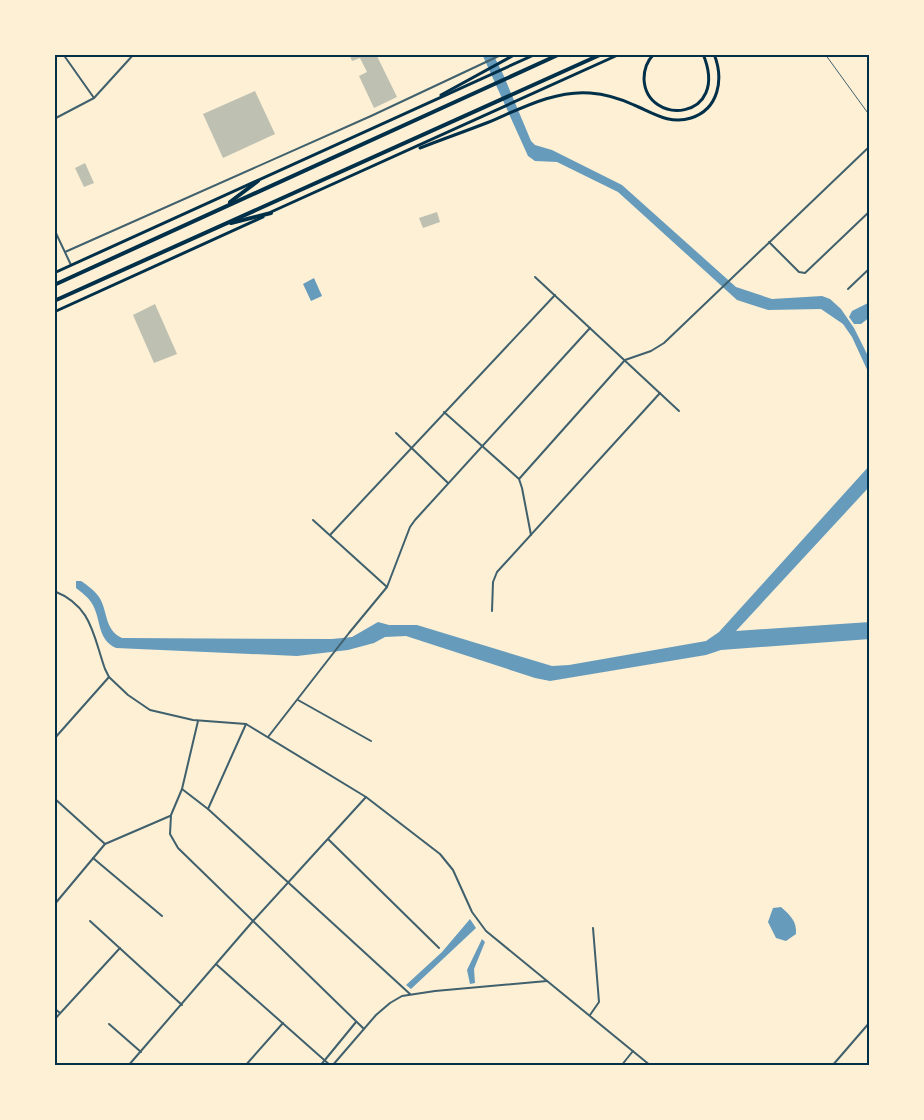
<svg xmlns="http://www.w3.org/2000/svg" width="924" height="1120" font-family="'Fira Sans Condensed',sans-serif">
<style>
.water{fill:#669bbc}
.building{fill:#bec0b2}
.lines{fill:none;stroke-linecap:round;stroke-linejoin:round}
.service{stroke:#3f606c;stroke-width:1}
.minor{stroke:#3f606c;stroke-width:2}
.primary{stroke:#003049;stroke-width:3}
.motorway{stroke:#003049;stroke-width:4}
.neatline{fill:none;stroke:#003049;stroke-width:2}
</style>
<rect width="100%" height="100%" fill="#fdf0d5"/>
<g class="water">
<path d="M 482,54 L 493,54 L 503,74 L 531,141 L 535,145 L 552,150 L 622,185 L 736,287 L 772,299 L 822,296 L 830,299 L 841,309 L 854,328 L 870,360 L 870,376 L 852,337 L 843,324 L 821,309 L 768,310 L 737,300 L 618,192 L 557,162 L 535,161 L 528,156 Z"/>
<path d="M 314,278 L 322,296 L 311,301 L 303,284 Z"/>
<path d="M 870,302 L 870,317 L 861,324 L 854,324 L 849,317 L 852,311 Z"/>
<path d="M 870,465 L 870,486 L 736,631 L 870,622 L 870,639 L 721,650 L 706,655 L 550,681 L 535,678 L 406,636 L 385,637 L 374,643 L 348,650 L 297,656 L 116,648 C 96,639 102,618 91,602 C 88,597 81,592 76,588 L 76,581 L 81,581 C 87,585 95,591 99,597 C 108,610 104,630 122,638 L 332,639 L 352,637 L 378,622 L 389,625 L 417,625 L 552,666 L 569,665 L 706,641 L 719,632 Z"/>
<path d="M 781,907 C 790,915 797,921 796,934 L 786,941 L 776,938 L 768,922 L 773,908 Z"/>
<path d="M 470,919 L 476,928 L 411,989 L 406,985 L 442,952 Z"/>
<path d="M 482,939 L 485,942 L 474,969 L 475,983 L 470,984 L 467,970 Z"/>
</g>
<g class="building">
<path d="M 349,54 L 376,54 L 397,97 L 374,108 L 359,76 L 367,72 L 360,58 L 352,61 Z"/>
<path d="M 255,91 L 275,134 L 223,158 L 203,114 Z"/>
<path d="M 85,163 L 94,183 L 84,187 L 75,168 Z"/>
<path d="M 437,212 L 440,222 L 423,228 L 419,218 Z"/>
<path d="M 155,304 L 177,354 L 154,363 L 133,315 Z"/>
</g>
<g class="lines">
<path class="service" d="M 825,54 L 870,116"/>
<g class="minor">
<path d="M 63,54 L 94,98"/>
<path d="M 54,119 L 94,98 L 134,54"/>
<path d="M 54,229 L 71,265"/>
<path d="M 769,242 L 799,272 L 805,273 L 870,211"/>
<path d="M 65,252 L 371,116 L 503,54"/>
<path d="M 535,277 L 679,411"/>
<path d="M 848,289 L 870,268"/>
<path d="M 444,412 L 519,479 L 522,488 L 531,535"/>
<path d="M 396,433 L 448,483"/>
<path d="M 519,479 L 625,360 L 651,351 L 664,343 L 870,146"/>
<path d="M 313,520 L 387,587"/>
<path d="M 330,535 L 555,295"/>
<path d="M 54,591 C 92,606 93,635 105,669 L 109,677 L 128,695 L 150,710 L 193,720 L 246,724 L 366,797 L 440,854 L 453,870 L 472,912 L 486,931 L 651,1066"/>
<path d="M 492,611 L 493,582 L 497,572 L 660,393"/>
<path d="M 298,700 L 371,741"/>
<path d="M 198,721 L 182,789 L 171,815 L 170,834 L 178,848 L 363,1028"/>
<path d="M 268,737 L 349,633 L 387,587 L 410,527 L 415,520 L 590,328"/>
<path d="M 54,739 L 109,677"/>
<path d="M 182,789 L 208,809 L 410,994"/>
<path d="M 54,798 L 105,844"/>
<path d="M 208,809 L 246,724"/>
<path d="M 328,839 L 439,948"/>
<path d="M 93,858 L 162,916"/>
<path d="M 54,905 L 105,844 L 170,816"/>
<path d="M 90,921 L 182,1005"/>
<path d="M 54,943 L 55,943"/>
<path d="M 217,965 L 331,1066"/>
<path d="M 54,1008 L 60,1013"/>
<path d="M 590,1015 L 599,1002 L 593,928"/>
<path d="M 54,1020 L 120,948"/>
<path d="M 109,1024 L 141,1052"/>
<path d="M 128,1066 L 253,921 L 366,797"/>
<path d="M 245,1066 L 283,1023"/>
<path d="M 320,1066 L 356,1022"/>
<path d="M 332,1066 L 376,1015 L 390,1003 L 402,996 L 435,991 L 547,981"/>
<path d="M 621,1066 L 633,1051"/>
<path d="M 832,1066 L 870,1022"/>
</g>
<g class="primary">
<path d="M 654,54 C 647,61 644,69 644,79 C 646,127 731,121 703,54"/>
<path d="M 441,95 L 516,54"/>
<path d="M 420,148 C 443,139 466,131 489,122 C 520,109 555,90 590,93 C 604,94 621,99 634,105 C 653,113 670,125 691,118 C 719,109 724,79 714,54"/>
<path d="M 271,212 L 620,54"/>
<path d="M 54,273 L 536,54"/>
<path d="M 54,312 L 263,217"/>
</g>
<g class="motorway">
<path d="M 230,202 L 258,181"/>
<path d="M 231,223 L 271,213"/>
<path d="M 54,285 L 560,54"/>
<path d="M 54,301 L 602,54"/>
</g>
</g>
<rect width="924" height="1120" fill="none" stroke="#fdf0d5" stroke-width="111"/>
<rect x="56" y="56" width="812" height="1008" class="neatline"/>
</svg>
